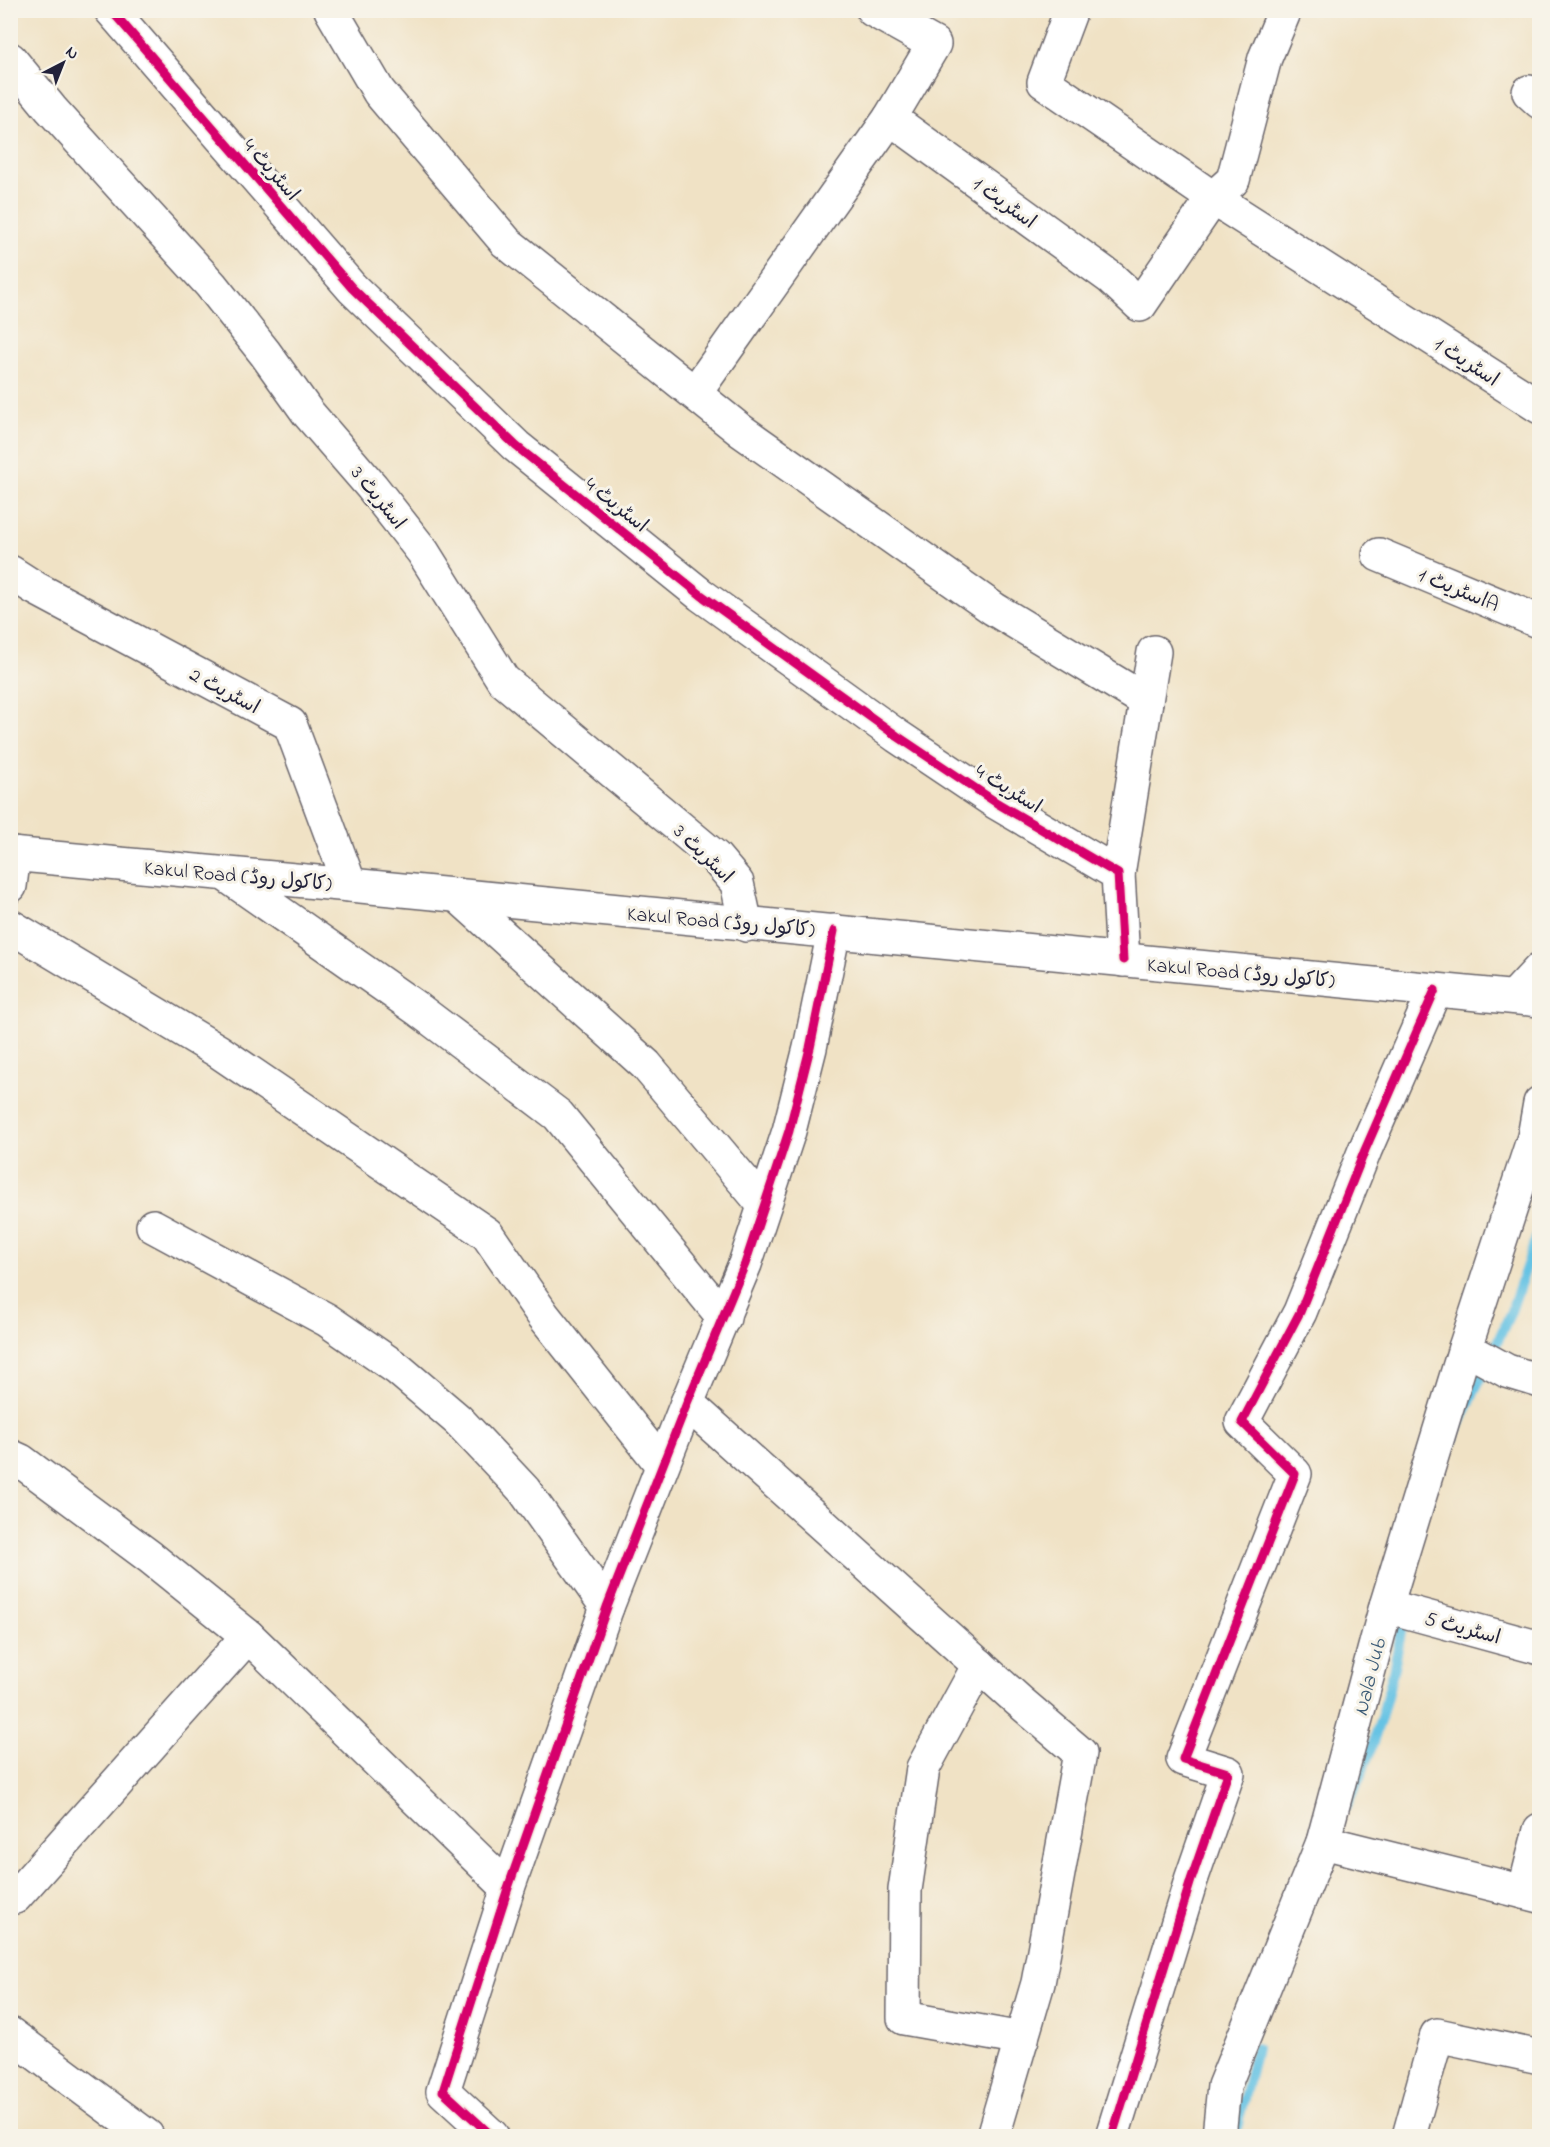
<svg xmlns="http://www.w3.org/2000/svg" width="1550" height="2147" font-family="'Indie Flower','Playpen Sans Arabic',sans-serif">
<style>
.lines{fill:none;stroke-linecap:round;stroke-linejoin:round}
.stream{stroke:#66c3e4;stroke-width:10}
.street-casing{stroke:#6a656b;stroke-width:36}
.secondary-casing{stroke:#6a656b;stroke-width:36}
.street{stroke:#fff;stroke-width:33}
.secondary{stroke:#fff;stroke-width:33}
.cycleway-casing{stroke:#f7f3e8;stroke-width:13}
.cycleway{stroke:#d6006c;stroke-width:9}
.labels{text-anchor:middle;stroke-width:6;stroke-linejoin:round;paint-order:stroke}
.street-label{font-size:20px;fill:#22223b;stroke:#f7f3e8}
.water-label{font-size:21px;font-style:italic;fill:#3a5a76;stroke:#f7f3e8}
</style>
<rect width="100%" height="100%" fill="#f7f3e8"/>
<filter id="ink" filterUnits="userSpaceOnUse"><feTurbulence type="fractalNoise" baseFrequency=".0167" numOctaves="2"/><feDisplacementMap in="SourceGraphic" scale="12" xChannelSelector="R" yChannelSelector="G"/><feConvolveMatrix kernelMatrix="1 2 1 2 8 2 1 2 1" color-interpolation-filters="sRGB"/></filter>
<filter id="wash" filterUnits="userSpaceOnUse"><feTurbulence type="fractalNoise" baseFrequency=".008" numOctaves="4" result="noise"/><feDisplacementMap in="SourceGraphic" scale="24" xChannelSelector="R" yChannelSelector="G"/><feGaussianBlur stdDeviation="1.35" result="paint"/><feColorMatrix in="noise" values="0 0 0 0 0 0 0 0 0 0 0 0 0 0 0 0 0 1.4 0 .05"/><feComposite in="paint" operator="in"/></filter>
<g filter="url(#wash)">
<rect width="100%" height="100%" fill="#f0e2c5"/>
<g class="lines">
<g class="stream">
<path d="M 1451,1443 L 1510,1314 L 1540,1227"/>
<path d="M 1347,1806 C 1382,1736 1398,1657 1410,1580"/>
<path d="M 1235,2136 L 1256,2048"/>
</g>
</g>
</g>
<g filter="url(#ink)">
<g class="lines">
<defs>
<g id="street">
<path d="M 111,10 L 352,288 L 516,446 L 701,595 L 897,736 L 997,803 L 1118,874 L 1123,960"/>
<path d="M 331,10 L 379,92 L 506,242 L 740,430 L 994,609 L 1146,701"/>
<path d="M 873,10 L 934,44 L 890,118 L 1111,278 L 1140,305 L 1213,198 L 1044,82 L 1071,10"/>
<path d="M 1285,10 L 1265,58 L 1233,180 L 1213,198 L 1540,407"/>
<path d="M 10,59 L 51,109 L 211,285 L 265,353 L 308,413 L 372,487 L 423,552 L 503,680 L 715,857 L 737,883 L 746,925"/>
<path d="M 1529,92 L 1540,102"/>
<path d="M 695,393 L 890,118"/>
<path d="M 1379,555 L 1540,622"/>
<path d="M 10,572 L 35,588 L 290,724 L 350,885"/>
<path d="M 1118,874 L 1154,652"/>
<path d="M 226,875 L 419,1010 L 558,1115 L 724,1318"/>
<path d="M 10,886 L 14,854"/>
<path d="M 457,895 L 646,1065 L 764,1205"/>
<path d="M 10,926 L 218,1051 L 487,1234 L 543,1315 L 662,1465"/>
<path d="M 1514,997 L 1540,969"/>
<path d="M 1540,1103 L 1534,1137 L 1465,1348 L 1507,1371 L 1540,1381"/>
<path d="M 153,1226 L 327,1320 L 398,1369 L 458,1420 L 524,1490 L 607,1607"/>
<path d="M 687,1403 L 1019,1701 L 1080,1753 L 1038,1983 L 993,2136"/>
<path d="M 10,1456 L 21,1461 L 150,1557 L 248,1636 L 508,1888"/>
<path d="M 1386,1606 L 1540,1648"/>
<path d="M 979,1665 L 923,1768 L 905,1890 L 904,2018 L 1022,2039"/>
<path d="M 1323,1842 L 1540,1896"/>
<path d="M 1524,1892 L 1540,1830"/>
<path d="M 10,1893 L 15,1897 L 248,1636"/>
<path d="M 10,2034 L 147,2136"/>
<path d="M 492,2136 L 443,2091 L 508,1888 L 607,1607 L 687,1403 L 745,1264 L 789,1131 L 810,1048 L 834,931"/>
<path d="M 1112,2136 L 1191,1880 L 1228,1773 L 1183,1759 L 1295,1474 L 1242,1422 L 1300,1312 L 1365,1150 L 1435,990"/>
<path d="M 1219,2136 L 1224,2086 L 1323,1842 L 1386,1606 L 1465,1348"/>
<path d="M 1409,2136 L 1437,2035 L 1540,2057"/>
</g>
<path id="secondary" d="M 10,854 L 350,885 L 1540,1000"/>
</defs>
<use href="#street" class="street-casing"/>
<use href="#secondary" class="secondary-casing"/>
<use href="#street" class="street"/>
<use href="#secondary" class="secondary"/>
<defs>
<g id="cycleway">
<path d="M 111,10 L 352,288 L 516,446 L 701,595 L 897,736 L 997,803 L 1118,874 L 1123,960"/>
<path d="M 492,2136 L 443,2091 L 508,1888 L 607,1607 L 687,1403 L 745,1264 L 789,1131 L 810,1048 L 834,931"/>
<path d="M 1112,2136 L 1191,1880 L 1228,1773 L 1183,1759 L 1295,1474 L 1242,1422 L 1300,1312 L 1365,1150 L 1435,990"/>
</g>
</defs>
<use href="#cycleway" class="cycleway-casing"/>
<use href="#cycleway" class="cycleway"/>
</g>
</g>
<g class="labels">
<g class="street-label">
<text transform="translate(272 169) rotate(49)" y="7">اسٹریٹ 4</text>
<text transform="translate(1005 202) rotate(36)" y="7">اسٹریٹ 1</text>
<text transform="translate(1467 361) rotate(33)" y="7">اسٹریٹ 1</text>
<text transform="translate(379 497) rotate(51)" y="7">اسٹریٹ 3</text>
<text transform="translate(617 504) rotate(39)" y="7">اسٹریٹ 4</text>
<text transform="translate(1459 589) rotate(22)" y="7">اسٹریٹ 1A</text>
<text transform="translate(225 690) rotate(28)" y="7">اسٹریٹ 2</text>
<text transform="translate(1009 788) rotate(32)" y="7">اسٹریٹ 4</text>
<text transform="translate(704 853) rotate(44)" y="7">اسٹریٹ 3</text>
<text transform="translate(238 875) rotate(5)" y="7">Kakul Road (کاکول روڈ)</text>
<text transform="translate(721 921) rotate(5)" y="7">Kakul Road (کاکول روڈ)</text>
<text transform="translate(1241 972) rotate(5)" y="7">Kakul Road (کاکول روڈ)</text>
<text transform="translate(1463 1627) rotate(15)" y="7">اسٹریٹ 5</text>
</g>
<g class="water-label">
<text transform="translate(1369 1677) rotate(-76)" y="7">Nala Jub</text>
</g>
</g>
<rect width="1550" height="2147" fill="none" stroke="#f7f3e8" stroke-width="36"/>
<g transform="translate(63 63) rotate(42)" stroke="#f7f3e8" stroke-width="4.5" paint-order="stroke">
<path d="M0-4.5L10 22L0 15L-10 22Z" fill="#22223b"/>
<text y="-9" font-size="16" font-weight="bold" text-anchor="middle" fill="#22223b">N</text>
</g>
</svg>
